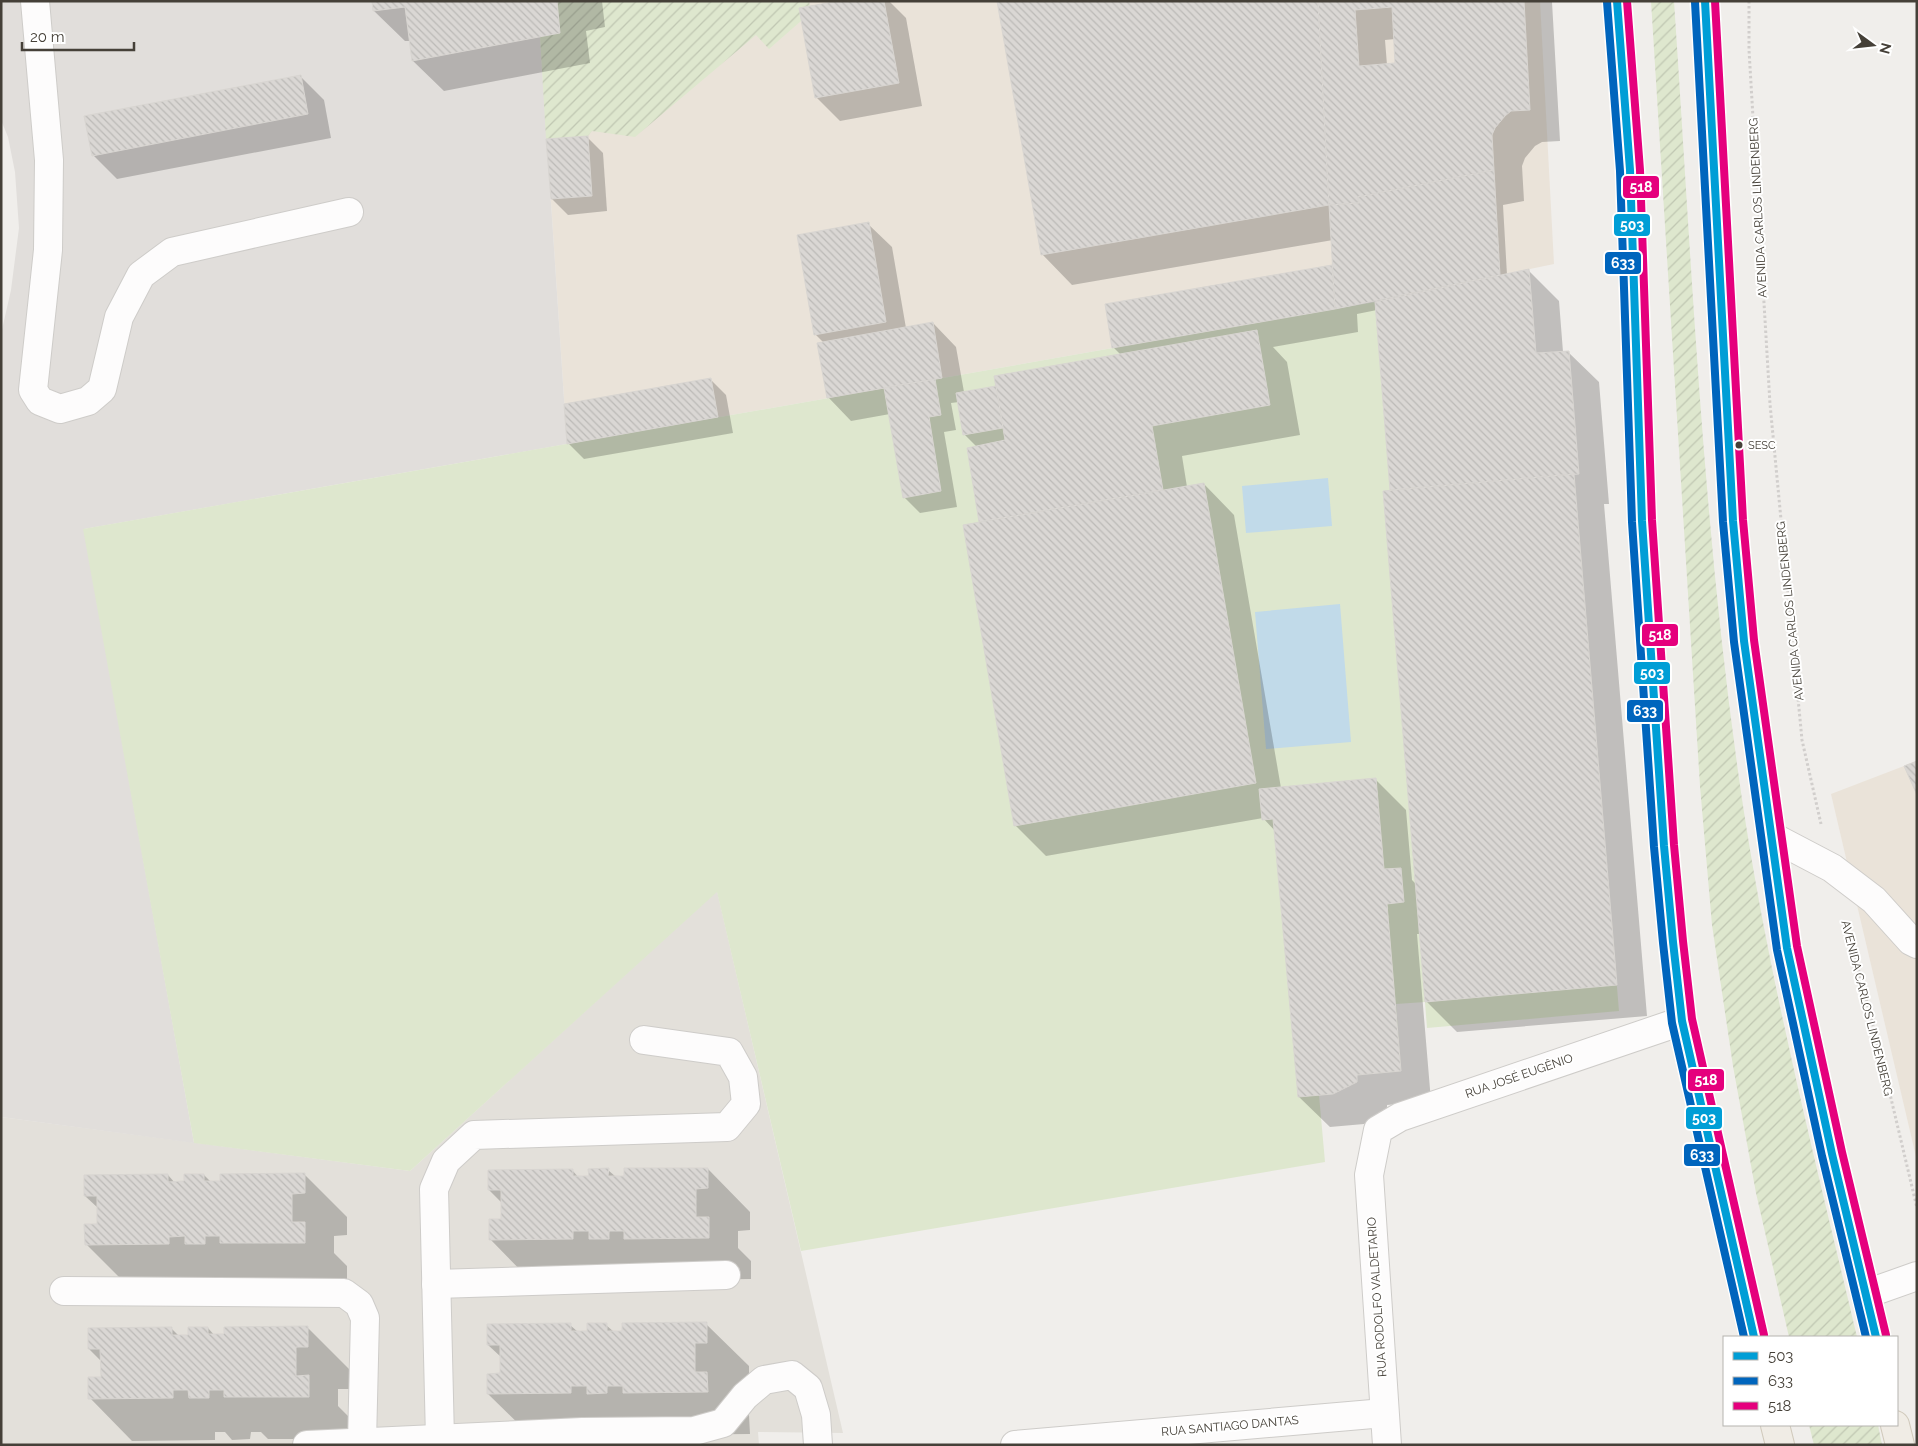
<svg xmlns="http://www.w3.org/2000/svg" width="1918" height="1446" font-family="Raleway,sans-serif">
<style>
.residential{fill:#e3e0da}
.commercial{fill:#eae3d9}
.industrial{fill:#e1dedb}
.garden{fill:url(#garden-furrows)}
.pitch{fill:#dee7ce}
.water{fill:#c1dae9}
.shadow{fill:#0003;fill-rule:evenodd}
.building{fill:url(#building-back-hatch);stroke:#d8d5d1;fill-rule:evenodd}
.lines{fill:none;stroke-linecap:round;stroke-linejoin:round}
.minor-casing{stroke:#ceccc9;stroke-width:30}
.major-casing{stroke:#d0c9bb;stroke-width:30}
.path{stroke:#d1cecc;stroke-width:3;stroke-dasharray:2.5 2.5;stroke-linecap:butt}
.minor{stroke:#fdfcfc;stroke-width:28}
.major{stroke:#f0ece5;stroke-width:28}
.bus-1-casing{stroke:#fff;stroke-width:11}
.bus-2-casing{stroke:#fff;stroke-width:11}
.bus-3-casing{stroke:#fff;stroke-width:11}
.bus-1{stroke:#009ed6;stroke-width:8}
.bus-2{stroke:#0065bd;stroke-width:8}
.bus-3{stroke:#e5007d;stroke-width:8}
.bus-dot{fill:#454038;stroke:#fff;stroke-width:2}
.labels{text-anchor:middle;stroke-width:4;stroke-linejoin:round;paint-order:stroke}
.bus-label{font-size:11px;fill:#454038;stroke:#fff;text-anchor:start}
.street-label{font-size:12px;fill:#454038;stroke:#fff}
.line-badge{stroke:#fff;stroke-width:2}
.badge-label{font-size:14px;text-anchor:middle;font-weight:bold;fill:#fff}
</style>
<defs>
<pattern id="garden-furrows" width="10" height="10" patternUnits="userSpaceOnUse" patternTransform="scale(1.25)"><rect width="10" height="10" fill="#dee7ce"/><path d="M-1 1l2-2M0 10L10 0M9 11l2-2" fill="none" stroke="#c0c7b2"/></pattern>
<pattern id="building-back-hatch" width="6" height="6" patternUnits="userSpaceOnUse" patternTransform="scale(1.25)"><rect width="6" height="6" fill="#dad7d4"/><path d="M-1 5l2 2M0 0l6 6M5-1l2 2" fill="none" stroke="#bcbab7"/></pattern>
</defs>
<rect width="100%" height="100%" fill="#f0eeeb"/>
<path class="residential" d="M 717,891 L 843,1433 L 758,1432 L 759,1445 L 1,1445 L 1,1117 L 410,1171 Z"/>
<g class="commercial">
<path d="M 557,1 L 1540,1 L 1554,264 L 1335,309 L 567,444 L 540,36 Z"/>
<path d="M 1917,761 L 1917,1161 L 1831,794 Z"/>
</g>
<path class="industrial" d="M 1,1 L 557,1 L 560,33 L 540,37 L 567,444 L 84,529 L 194,1143 L 1,1117 L 1,334 L 11,290 L 19,228 L 15,172 L 8,137 L 1,120 Z"/>
<g class="garden">
<path d="M 557,1 L 809,1 L 810,6 L 800,8 L 801,21 L 769,49 L 756,35 L 635,137 L 592,131 L 588,136 L 546,139 L 540,36 L 560,32 Z"/>
<path d="M 1651,1 L 1674,1 C 1692,268 1703,535 1742,799 C 1769,981 1815,1159 1857,1337 L 1789,1337 L 1756,1193 L 1733,1066 L 1712,925 L 1700,786 Z"/>
<path d="M 1809,1425 L 1878,1425 L 1882,1445 L 1814,1445 Z"/>
</g>
<path class="pitch" d="M 1375,302 L 1390,490 L 1574,474 L 1619,1011 L 1427,1028 L 1425,1002 L 1396,1004 L 1401,1071 L 1357,1075 L 1357,1082 L 1333,1094 L 1319,1095 L 1325,1162 L 801,1251 L 717,892 L 410,1171 L 194,1143 L 83,529 Z"/>
<g class="water">
<path d="M 1328,478 L 1332,526 L 1246,533 L 1242,486 Z"/>
<path d="M 1340,604 L 1351,742 L 1266,749 L 1255,612 Z"/>
</g>
<g class="shadow">
<path d="M 373,1 L 602,1 L 605,27 L 586,31 L 590,63 L 444,91 L 413,61 L 411,41 L 405,41 L 374,11 Z"/>
<path d="M 846,1 L 889,1 L 906,18 L 922,106 L 840,121 L 816,97 Z"/>
<path d="M 998,1 L 1552,2 L 1560,141 L 1542,142 L 1535,146 L 1525,158 L 1522,166 L 1524,201 L 1503,205 L 1507,275 L 1528,270 L 1559,301 L 1563,352 L 1568,352 L 1599,382 L 1609,504 L 1604,504 L 1647,1016 L 1457,1032 L 1426,1001 L 1421,934 L 1417,934 L 1431,1101 L 1387,1105 L 1387,1113 L 1364,1124 L 1330,1127 L 1299,1097 L 1276,832 L 1263,818 L 1046,856 L 1015,825 L 981,523 L 968,449 L 977,447 L 964,434 L 959,402 L 951,403 L 956,430 L 944,432 L 957,507 L 920,513 L 904,497 L 890,414 L 851,421 L 828,397 L 824,343 L 816,335 L 799,236 L 868,224 L 892,247 L 906,328 L 933,323 L 956,347 L 964,392 L 997,387 L 1121,355 L 1113,347 L 1332,266 L 1334,268 L 1333,240 L 1072,285 L 1042,254 ZM 1395,39 L 1397,65 L 1387,65 L 1385,40 ZM 1377,310 L 1392,491 L 1417,885 L 1412,880 L 1406,810 L 1375,779 L 1281,788 L 1234,515 L 1204,484 L 1187,487 L 1182,456 L 1300,435 L 1287,362 L 1273,347 L 1358,332 L 1357,314 Z"/>
<path d="M 300,76 L 324,100 L 331,138 L 117,179 L 93,155 Z"/>
<path d="M 587,137 L 603,153 L 607,211 L 568,215 L 552,199 Z"/>
<path d="M 710,379 L 726,395 L 733,433 L 584,459 L 568,443 Z"/>
<path d="M 708,1169 L 750,1212 L 750,1230 L 738,1231 L 738,1248 L 751,1261 L 751,1279 L 532,1282 L 490,1239 L 502,1220 L 502,1203 L 489,1190 L 572,1170 L 579,1178 L 590,1178 L 608,1170 L 616,1177 Z"/>
<path d="M 304,1174 L 347,1217 L 347,1235 L 334,1236 L 334,1253 L 347,1266 L 347,1285 L 264,1285 L 257,1278 L 247,1278 L 247,1286 L 128,1286 L 86,1244 L 99,1225 L 98,1208 L 85,1196 L 168,1175 L 175,1183 L 186,1182 L 204,1175 L 211,1182 Z"/>
<path d="M 706,1324 L 749,1366 L 749,1385 L 736,1385 L 737,1402 L 749,1415 L 750,1434 L 531,1436 L 488,1394 L 501,1375 L 501,1357 L 488,1345 L 570,1325 L 578,1332 L 588,1332 L 606,1325 L 614,1332 Z"/>
<path d="M 307,1327 L 350,1370 L 350,1389 L 338,1389 L 338,1406 L 351,1419 L 351,1439 L 268,1439 L 261,1432 L 251,1432 L 250,1439 L 232,1440 L 225,1432 L 215,1432 L 215,1440 L 132,1441 L 90,1398 L 102,1378 L 102,1362 L 89,1349 L 172,1329 L 179,1336 L 189,1336 L 208,1328 L 215,1336 Z"/>
</g>
<g class="building">
<path d="M 372,1 L 557,1 L 560,33 L 412,61 L 405,7 L 373,11 Z"/>
<path d="M 838,1 L 884,1 L 899,83 L 815,98 L 799,8 Z"/>
<path d="M 997,1 L 1318,1 L 1329,205 L 1041,255 Z"/>
<path d="M 1318,1 L 1524,1 L 1530,110 L 1511,111 L 1505,116 L 1495,128 L 1492,135 L 1494,170 L 1358,197 L 1359,203 L 1329,205 ZM 1392,7 L 1395,63 L 1359,66 L 1355,10 Z"/>
<path d="M 301,75 L 308,114 L 92,156 L 84,116 Z"/>
<path d="M 588,136 L 592,196 L 551,199 L 546,139 Z"/>
<path d="M 1494,170 L 1500,275 L 1335,309 L 1329,205 L 1359,203 L 1358,197 Z"/>
<path d="M 869,222 L 886,322 L 814,335 L 797,235 Z"/>
<path d="M 1332,265 L 1335,309 L 1112,348 L 1105,304 Z"/>
<path d="M 1529,269 L 1536,353 L 1569,351 L 1579,474 L 1390,490 L 1375,302 Z"/>
<path d="M 933,322 L 942,378 L 827,398 L 817,343 Z"/>
<path d="M 1257,330 L 1270,405 L 1152,426 L 1163,490 L 979,522 L 967,448 L 1005,440 L 994,376 Z"/>
<path d="M 711,378 L 718,417 L 567,444 L 564,404 Z"/>
<path d="M 935,379 L 941,415 L 929,417 L 941,491 L 903,498 L 884,388 Z"/>
<path d="M 996,386 L 1003,428 L 963,435 L 956,393 Z"/>
<path d="M 1574,474 L 1617,985 L 1425,1002 L 1383,491 Z"/>
<path d="M 1204,483 L 1256,783 L 1014,826 L 963,525 Z"/>
<path d="M 1917,761 L 1917,795 L 1904,766 Z"/>
<path d="M 1376,778 L 1384,869 L 1401,868 L 1404,902 L 1387,904 L 1401,1071 L 1357,1075 L 1357,1082 L 1333,1094 L 1298,1097 L 1273,819 L 1262,820 L 1259,789 Z"/>
<path d="M 609,1168 L 608,1176 L 624,1176 L 624,1168 L 708,1168 L 708,1188 L 696,1189 L 696,1217 L 709,1217 L 709,1238 L 624,1239 L 624,1231 L 609,1231 L 609,1239 L 589,1239 L 589,1231 L 573,1231 L 573,1239 L 489,1240 L 489,1219 L 501,1219 L 501,1190 L 488,1190 L 488,1170 L 573,1169 L 573,1176 L 589,1176 L 588,1169 Z"/>
<path d="M 305,1173 L 305,1193 L 292,1194 L 292,1222 L 305,1222 L 305,1243 L 220,1243 L 220,1236 L 205,1236 L 205,1244 L 185,1244 L 185,1236 L 169,1237 L 169,1244 L 85,1245 L 84,1224 L 97,1224 L 97,1196 L 84,1196 L 84,1175 L 168,1174 L 168,1182 L 184,1181 L 184,1174 L 204,1174 L 204,1181 L 220,1181 L 220,1174 Z"/>
<path d="M 707,1322 L 707,1343 L 695,1343 L 695,1372 L 707,1372 L 708,1392 L 623,1393 L 623,1386 L 607,1386 L 607,1393 L 587,1394 L 587,1386 L 571,1386 L 571,1393 L 487,1394 L 487,1374 L 500,1373 L 500,1345 L 487,1345 L 487,1324 L 571,1323 L 571,1331 L 587,1331 L 587,1323 L 607,1323 L 607,1331 L 622,1331 L 622,1323 Z"/>
<path d="M 308,1326 L 308,1347 L 296,1347 L 296,1376 L 309,1375 L 309,1397 L 224,1397 L 224,1390 L 209,1390 L 209,1398 L 189,1398 L 188,1390 L 173,1390 L 173,1398 L 88,1399 L 88,1377 L 101,1377 L 100,1349 L 88,1349 L 88,1328 L 172,1327 L 172,1335 L 188,1335 L 188,1327 L 208,1327 L 208,1334 L 224,1334 L 224,1327 Z"/>
</g>
<g class="lines">
<defs>
<g id="minor">
<path d="M 35,1 L 49,160 L 48,250 L 33,390 L 40,401 L 60,409 L 88,401 L 102,389 L 119,317 L 141,275 L 172,252 L 349,212"/>
<path d="M 1771,836 L 1832,868 L 1874,900 L 1911,941 L 1917,944"/>
<path d="M 436,1284 L 726,1275"/>
<path d="M 64,1291 L 344,1293 L 359,1304 L 365,1318 L 362,1442"/>
<path d="M 1866,1294 L 1917,1276"/>
<path d="M 440,1439 L 434,1189 L 446,1161 L 474,1135 L 727,1127 L 746,1104 L 743,1077 L 729,1052 L 644,1040"/>
<path d="M 307,1445 L 582,1432 L 694,1431 L 723,1423 L 745,1396 L 764,1380 L 792,1375 L 808,1388 L 816,1415 L 818,1445"/>
<path d="M 1015,1445 L 1384,1413"/>
<path d="M 1387,1445 L 1369,1175 L 1378,1130 L 1400,1117 L 1682,1021"/>
</g>
<g id="major">
<path d="M 1617,1 L 1630,170 L 1642,521 L 1664,846 L 1673,942 L 1682,1021 L 1754,1337"/>
<path d="M 1705,1 L 1733,521 L 1744,641 L 1787,948 L 1832,1154 L 1876,1337"/>
<path d="M 1775,1425 L 1780,1445"/>
<path d="M 1895,1425 L 1900,1445"/>
</g>
</defs>
<use href="#minor" class="minor-casing"/>
<use href="#major" class="major-casing"/>
<g class="path">
<path d="M 1749,1 L 1749,50 L 1770,404 L 1802,740 L 1821,824"/>
<path d="M 1846,922 L 1880,1052 L 1917,1208"/>
</g>
<use href="#minor" class="minor"/>
<use href="#major" class="major"/>
<defs>
<g id="bus-1">
<path d="M 1617,1 L 1630,170 L 1642,521 L 1664,846 L 1673,942 L 1682,1021 L 1754,1337"/>
<path d="M 1705,1 L 1733,521 L 1744,641 L 1787,948 L 1832,1154 L 1876,1337"/>
</g>
<g id="bus-2">
<path d="M 1607,2 L 1620,171 L 1632,522 L 1654,847 L 1663,943 L 1672,1023 L 1744,1337"/>
<path d="M 1695,2 L 1723,522 L 1734,642 L 1777,950 L 1822,1156 L 1866,1337"/>
</g>
<g id="bus-3">
<path d="M 1627,1 L 1640,170 L 1652,520 L 1674,845 L 1683,941 L 1692,1019 L 1764,1335"/>
<path d="M 1715,1 L 1743,520 L 1754,640 L 1797,946 L 1842,1152 L 1886,1335"/>
</g>
</defs>
<use href="#bus-1" class="bus-1-casing"/>
<use href="#bus-2" class="bus-2-casing"/>
<use href="#bus-3" class="bus-3-casing"/>
<use href="#bus-1" class="bus-1"/>
<use href="#bus-2" class="bus-2"/>
<use href="#bus-3" class="bus-3"/>
</g>
<circle class="bus-dot" cx="1739" cy="445" r="4.5"/>
<g class="labels">
<g class="bus-label">
<text x="1748" y="449">SESC</text>
</g>
<g class="street-label">
<text transform="translate(1758 208) rotate(-93)" y="4">AVENIDA CARLOS LINDENBERG</text>
<text transform="translate(1790 611) rotate(-96)" y="4">AVENIDA CARLOS LINDENBERG</text>
<text transform="translate(1867 1008) rotate(76)" y="4">AVENIDA CARLOS LINDENBERG</text>
<text transform="translate(1519 1076) rotate(-19)" y="4">RUA JOSÉ EUGÊNIO</text>
<text transform="translate(1377 1297) rotate(-94)" y="4">RUA RODOLFO VALDETARIO</text>
<text transform="translate(1230 1426) rotate(-5)" y="4">RUA SANTIAGO DANTAS</text>
</g>
</g>
<g class="line-badge">
<rect x="1622" y="175" width="38" height="24" rx="5" fill="#e5007d"/>
<rect x="1613" y="213" width="38" height="24" rx="5" fill="#009ed6"/>
<rect x="1604" y="251" width="38" height="24" rx="5" fill="#0065bd"/>
<rect x="1641" y="623" width="38" height="24" rx="5" fill="#e5007d"/>
<rect x="1633" y="661" width="38" height="24" rx="5" fill="#009ed6"/>
<rect x="1626" y="699" width="38" height="24" rx="5" fill="#0065bd"/>
<rect x="1687" y="1068" width="38" height="24" rx="5" fill="#e5007d"/>
<rect x="1685" y="1106" width="38" height="24" rx="5" fill="#009ed6"/>
<rect x="1683" y="1143" width="38" height="24" rx="5" fill="#0065bd"/>
</g>
<g class="badge-label">
<text x="1641" y="192">518</text>
<text x="1632" y="230">503</text>
<text x="1623" y="268">633</text>
<text x="1660" y="640">518</text>
<text x="1652" y="678">503</text>
<text x="1645" y="716">633</text>
<text x="1706" y="1085">518</text>
<text x="1704" y="1123">503</text>
<text x="1702" y="1160">633</text>
</g>
<rect width="1918" height="1446" fill="none" stroke="#454038" stroke-width="5"/>
<rect x="1723" y="1336" width="175" height="90" fill="#ffffff" stroke="#b5b3af"/>
<rect x="1733" y="1352" width="25" height="8" fill="#009ed6" stroke="#b5b3af"/>
<text x="1768" y="1361" font-size="15" fill="#454038">503</text>
<rect x="1733" y="1377" width="25" height="8" fill="#0065bd" stroke="#b5b3af"/>
<text x="1768" y="1386" font-size="15" fill="#454038">633</text>
<rect x="1733" y="1402" width="25" height="8" fill="#e5007d" stroke="#b5b3af"/>
<text x="1768" y="1411" font-size="15" fill="#454038">518</text>
<g transform="translate(1873 45) rotate(105)" stroke="#ffffff" stroke-width="4" paint-order="stroke">
<path d="M0-4L9 19L0 12L-9 19Z" fill="#454038"/>
<text y="-8" font-size="14" font-weight="bold" text-anchor="middle" fill="#454038">N</text>
</g>
<path d="M22 42v8h112v-8" fill="none" stroke="#454038" stroke-width="2.5"/>
<text x="30" y="42" font-size="15" fill="#454038" stroke="#ffffff" stroke-width="4" paint-order="stroke">20 m</text>
</svg>
